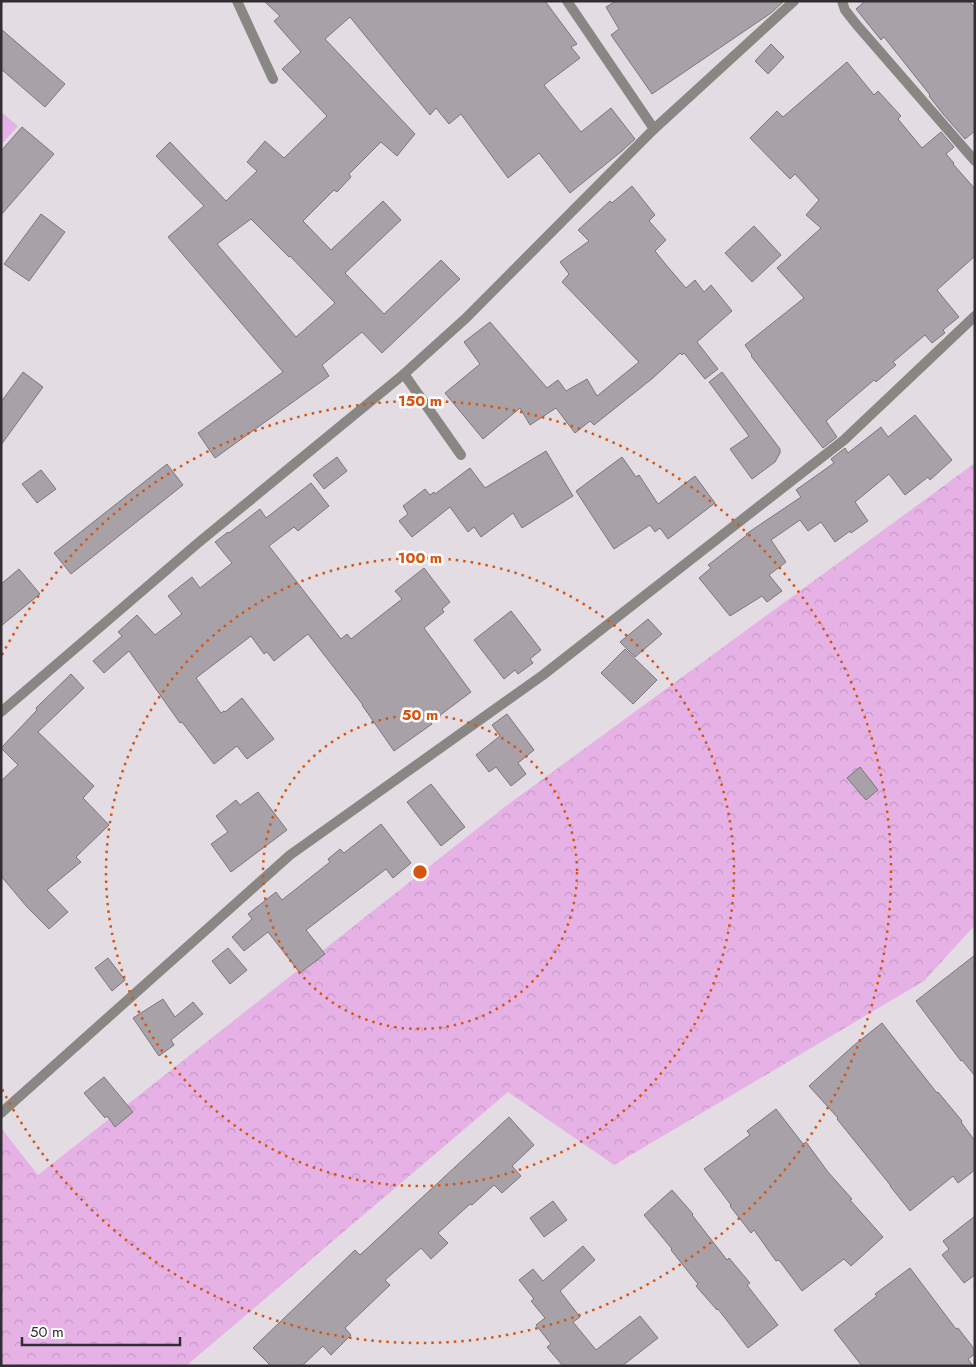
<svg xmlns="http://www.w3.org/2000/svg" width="976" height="1367" font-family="Jost,sans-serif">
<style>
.green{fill:#e6b2e6}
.forest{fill:url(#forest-crowns)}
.building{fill:#a8a2a8;stroke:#7d777d;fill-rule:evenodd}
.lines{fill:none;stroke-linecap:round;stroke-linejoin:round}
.street{stroke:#888784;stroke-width:10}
.ring{fill:none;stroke:#d65510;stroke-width:2.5;stroke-dasharray:2.5 5}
.centre{fill:#d65510;stroke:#fff;stroke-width:2.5}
.ring-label{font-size:15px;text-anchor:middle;font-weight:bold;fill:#d65510;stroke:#fff;stroke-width:5;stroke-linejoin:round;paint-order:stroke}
</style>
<defs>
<pattern id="forest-crowns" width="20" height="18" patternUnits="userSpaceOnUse" patternTransform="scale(1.25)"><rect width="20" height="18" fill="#e6b2e6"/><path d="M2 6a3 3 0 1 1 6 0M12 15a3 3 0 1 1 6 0" fill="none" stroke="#c699c6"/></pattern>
</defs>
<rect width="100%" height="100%" fill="#e3dce3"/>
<path class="green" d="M 1,112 L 18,126 L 1,145 Z"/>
<path class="forest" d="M 975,463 L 975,925 L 924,981 L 614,1165 L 508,1092 L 186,1366 L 1,1366 L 1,1128 L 38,1175 L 506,806 Z"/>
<g class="building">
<path d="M 264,1 L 545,1 L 577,44 L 571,47 L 580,58 L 544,85 L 581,132 L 611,108 L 635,139 L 622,151 L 570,193 L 539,153 L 508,178 L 461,114 L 449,124 L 436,108 L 430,115 L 350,17 L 325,39 L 415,134 L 397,156 L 381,142 L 349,174 L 351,177 L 337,192 L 334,190 L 303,221 L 331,250 L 383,201 L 401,220 L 345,273 L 384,314 L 441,260 L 460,279 L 382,353 L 362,332 L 322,365 L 329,376 L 215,458 L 198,433 L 283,372 L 168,237 L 204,206 L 156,156 L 170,142 L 226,201 L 257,171 L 247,162 L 265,141 L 284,158 L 327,116 L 282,69 L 301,52 L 274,21 L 280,16 ZM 251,219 L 289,257 L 290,256 L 335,303 L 296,337 L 217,244 Z"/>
<path d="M 616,1 L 784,1 L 771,13 L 652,94 L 611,35 L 619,29 L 606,7 Z"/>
<path d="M 865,1 L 969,1 L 975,8 L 975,131 L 965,139 L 943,114 L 929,96 L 930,95 L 884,37 L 881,40 L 856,9 Z"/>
<path d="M 1,29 L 65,84 L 45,107 L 1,69 Z"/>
<path d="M 771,44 L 784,57 L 768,74 L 755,61 Z"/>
<path d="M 847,62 L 874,95 L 878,91 L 901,116 L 898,119 L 922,148 L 941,132 L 954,147 L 946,154 L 954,163 L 953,164 L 975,189 L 975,256 L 937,290 L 959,317 L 943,330 L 945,333 L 932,343 L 925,335 L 893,362 L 896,365 L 876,382 L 874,380 L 826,421 L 837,437 L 823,448 L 751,356 L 752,355 L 745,345 L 804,298 L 777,268 L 821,228 L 806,215 L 819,200 L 795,174 L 790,179 L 750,138 L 777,111 L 783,117 Z"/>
<path d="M 22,127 L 54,154 L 1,215 L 1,151 Z"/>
<path d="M 632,186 L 655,215 L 649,221 L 666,240 L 655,251 L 667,266 L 686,288 L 695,280 L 704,292 L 711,285 L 732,311 L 697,342 L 718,369 L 705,379 L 684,353 L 682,355 L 680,353 L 653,378 L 594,425 L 590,421 L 575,433 L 556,408 L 530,425 L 520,408 L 483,439 L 445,393 L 480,364 L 464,342 L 490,322 L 547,388 L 558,380 L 566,391 L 587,379 L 597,396 L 639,362 L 562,282 L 569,274 L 560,262 L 589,241 L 578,230 L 610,201 L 612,203 Z"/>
<path d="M 41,214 L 65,232 L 29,281 L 4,264 Z"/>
<path d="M 754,226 L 781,255 L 752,282 L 725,253 Z"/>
<path d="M 23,372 L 43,387 L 1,445 L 1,402 Z"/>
<path d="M 722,372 L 780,449 L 780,453 L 775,462 L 752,479 L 730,449 L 749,436 L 709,382 Z"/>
<path d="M 915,415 L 952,460 L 930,480 L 928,477 L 905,495 L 889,474 L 855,502 L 868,521 L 851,533 L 850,531 L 835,542 L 821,522 L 808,531 L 800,520 L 771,540 L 786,562 L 769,575 L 782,591 L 767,602 L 762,596 L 730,616 L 699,578 L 711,568 L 708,565 L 747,535 L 746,534 L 801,497 L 796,490 L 834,463 L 831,459 L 845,448 L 848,453 L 881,427 L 888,437 Z"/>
<path d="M 546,451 L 573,496 L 522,528 L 513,513 L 481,537 L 474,527 L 468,532 L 450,507 L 412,537 L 399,521 L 408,514 L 403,506 L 425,489 L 430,495 L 434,492 L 435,494 L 470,468 L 485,488 Z"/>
<path d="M 337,457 L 347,471 L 324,489 L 313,475 Z"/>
<path d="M 622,457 L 636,477 L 639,475 L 658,504 L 695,476 L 715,503 L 668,539 L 660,528 L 655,532 L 650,525 L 614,549 L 576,491 Z"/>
<path d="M 167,464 L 183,485 L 71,574 L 54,553 Z"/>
<path d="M 41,470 L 56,489 L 37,503 L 22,484 Z"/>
<path d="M 311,483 L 329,506 L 298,531 L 294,527 L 269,546 L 341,639 L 347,634 L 351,639 L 402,599 L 395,591 L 424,568 L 450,602 L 442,609 L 444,612 L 424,628 L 471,692 L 431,722 L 432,724 L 394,751 L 362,705 L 363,705 L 308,634 L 274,661 L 267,652 L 264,654 L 251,636 L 196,678 L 221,713 L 224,711 L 225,712 L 242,698 L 274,739 L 247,759 L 237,746 L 214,764 L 182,722 L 180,723 L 129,651 L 104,673 L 93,661 L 122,636 L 118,632 L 137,615 L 155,635 L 182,614 L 168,596 L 192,577 L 200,588 L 232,563 L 215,542 L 228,532 L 229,533 L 260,509 L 266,518 Z"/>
<path d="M 19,569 L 40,594 L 1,626 L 1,584 Z"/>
<path d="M 511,611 L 541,650 L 530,659 L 533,663 L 518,674 L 515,670 L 504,679 L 474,640 Z"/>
<path d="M 648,619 L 662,634 L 635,657 L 620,642 Z"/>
<path d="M 625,649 L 657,680 L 633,704 L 601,673 Z"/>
<path d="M 71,674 L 84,688 L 38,732 L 94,786 L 83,798 L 109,825 L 76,857 L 81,862 L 47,890 L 68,912 L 49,929 L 27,907 L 1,876 L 1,781 L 18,765 L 1,748 L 37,710 L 36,708 Z"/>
<path d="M 507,714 L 534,750 L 518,763 L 526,774 L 511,786 L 496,767 L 489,772 L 476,755 L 500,736 L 492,725 Z"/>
<path d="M 860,767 L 878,790 L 866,800 L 847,778 Z"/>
<path d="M 431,784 L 465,827 L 441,846 L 407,802 Z"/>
<path d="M 258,792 L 287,830 L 231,872 L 211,844 L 228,832 L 216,816 L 236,800 L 240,805 Z"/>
<path d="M 381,824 L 411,863 L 393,878 L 386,869 L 306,930 L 325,954 L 300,973 L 268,932 L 244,951 L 232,937 L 252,919 L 248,914 L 276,892 L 282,900 L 330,862 L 328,859 L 340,849 L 344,853 Z"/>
<path d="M 228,948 L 247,970 L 230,984 L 212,961 Z"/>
<path d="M 975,955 L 975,1076 L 962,1060 L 961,1061 L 916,1001 Z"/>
<path d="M 108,958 L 125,980 L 112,991 L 95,968 Z"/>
<path d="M 163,999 L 175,1017 L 193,1002 L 203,1014 L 171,1040 L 174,1045 L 159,1056 L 133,1018 Z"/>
<path d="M 882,1023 L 937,1093 L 938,1092 L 962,1121 L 961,1122 L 975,1141 L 975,1170 L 958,1183 L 953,1176 L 910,1211 L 890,1186 L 891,1186 L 837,1119 L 838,1118 L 809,1086 L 853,1046 Z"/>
<path d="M 104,1077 L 133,1112 L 115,1127 L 107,1116 L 105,1118 L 84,1093 Z"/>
<path d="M 776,1109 L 803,1144 L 806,1142 L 828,1172 L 852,1199 L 850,1200 L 883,1237 L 851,1266 L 844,1259 L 802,1291 L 779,1260 L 776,1261 L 754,1230 L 751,1233 L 730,1206 L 731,1205 L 704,1169 L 750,1135 L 747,1131 Z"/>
<path d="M 509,1117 L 534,1145 L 512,1166 L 521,1176 L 502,1193 L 494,1185 L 472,1205 L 470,1204 L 438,1233 L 448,1243 L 431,1259 L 421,1248 L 385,1280 L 390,1285 L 345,1328 L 351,1335 L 331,1355 L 323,1346 L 302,1366 L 271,1366 L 253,1348 L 355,1250 L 360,1255 Z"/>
<path d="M 672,1190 L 693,1214 L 692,1215 L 727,1260 L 729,1258 L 750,1283 L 747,1285 L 778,1325 L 748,1348 L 718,1309 L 717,1310 L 696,1286 L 698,1284 L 671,1250 L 672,1249 L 644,1215 Z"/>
<path d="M 553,1201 L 567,1220 L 544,1237 L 530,1218 Z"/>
<path d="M 975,1216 L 975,1275 L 964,1283 L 942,1255 L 949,1249 L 943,1241 Z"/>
<path d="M 583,1246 L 595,1260 L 560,1291 L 580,1317 L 573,1322 L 596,1350 L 640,1316 L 658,1338 L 622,1366 L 563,1366 L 547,1347 L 551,1344 L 536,1325 L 545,1318 L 531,1301 L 534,1299 L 519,1280 L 533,1269 L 543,1281 Z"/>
<path d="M 910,1268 L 956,1329 L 958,1328 L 975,1350 L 975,1354 L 968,1359 L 973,1366 L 862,1366 L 834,1330 L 877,1296 L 875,1294 Z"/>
</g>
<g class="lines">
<g class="street">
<path d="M 237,1 L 273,79"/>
<path d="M 567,1 L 654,129"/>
<path d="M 842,1 L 845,10 L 856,24 L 975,161"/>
<path d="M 404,374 L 461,455"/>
<path d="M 1,712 L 198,543 L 404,374 L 466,318 L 654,129 L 794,1"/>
<path d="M 1,1113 L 290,855 L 543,675 L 844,440 L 975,316"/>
</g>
</g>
<g class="ring">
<circle cx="420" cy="872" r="157"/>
<circle cx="420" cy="872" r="314"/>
<path d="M2 655A471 471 0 1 1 2 1089"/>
</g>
<circle cx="420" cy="872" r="8" class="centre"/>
<g class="ring-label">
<text x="420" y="406">150 m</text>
<text x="420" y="563">100 m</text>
<text x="420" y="720">50 m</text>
</g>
<rect width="976" height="1367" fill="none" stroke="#312e31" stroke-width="5"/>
<path d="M22 1337v8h158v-8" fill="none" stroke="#312e31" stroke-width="2.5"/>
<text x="30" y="1337" font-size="15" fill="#312e31" stroke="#ffffff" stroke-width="4" paint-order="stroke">50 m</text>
</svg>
